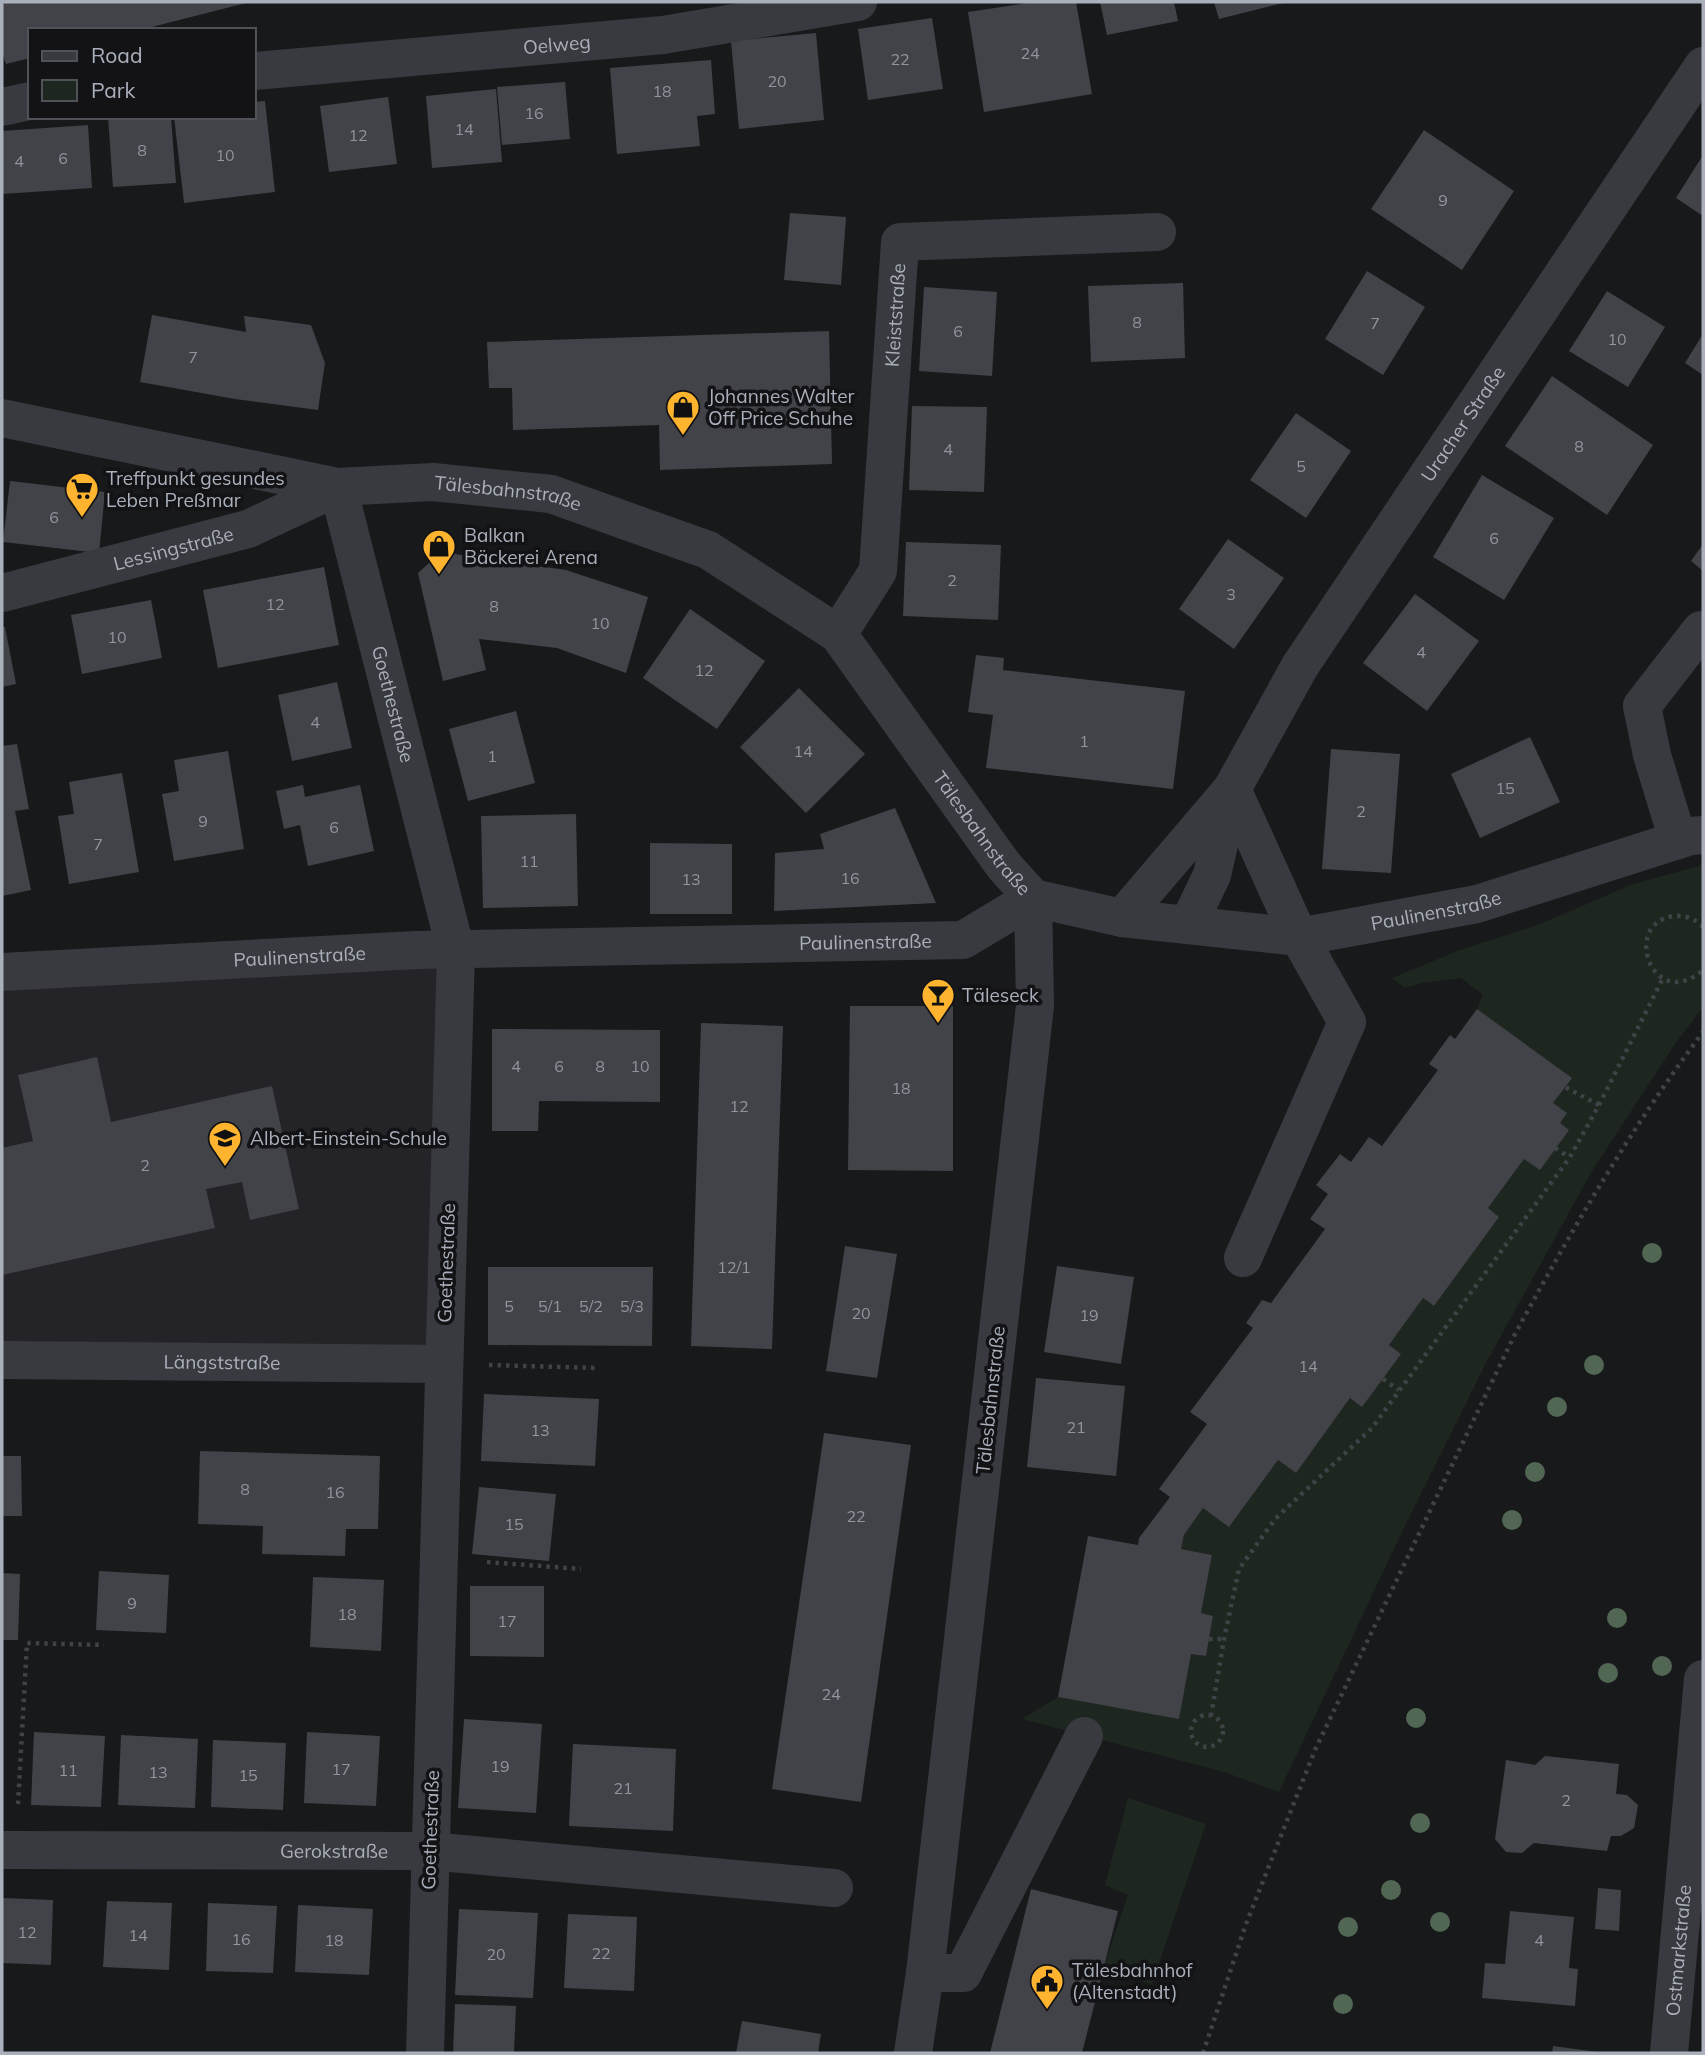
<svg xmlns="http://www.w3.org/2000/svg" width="1705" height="2055" font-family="Mulish,sans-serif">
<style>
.built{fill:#242428}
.green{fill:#1e271f}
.building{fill:#424348}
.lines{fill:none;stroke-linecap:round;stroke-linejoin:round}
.path{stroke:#3f4247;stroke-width:4.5;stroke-dasharray:3.5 5;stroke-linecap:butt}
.minor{stroke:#393a40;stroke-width:38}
.tree{fill:#516754}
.labels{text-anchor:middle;stroke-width:7;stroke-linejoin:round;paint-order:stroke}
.number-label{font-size:16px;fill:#90959e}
.street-label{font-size:19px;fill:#aab0bb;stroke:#131316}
.poi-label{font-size:19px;fill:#aab0bb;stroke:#131316;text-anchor:start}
</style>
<rect width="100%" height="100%" fill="#18191b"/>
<path class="built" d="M 456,951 L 443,1364 L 2,1364 L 2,972 Z"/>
<g class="green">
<path d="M 1703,865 L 1703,1007 L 1675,1044 L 1592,1171 L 1487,1361 L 1399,1538 L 1279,1792 L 1224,1772 L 1022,1719 L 1058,1697 L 1179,1718 L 1191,1654 L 1206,1656 L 1213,1616 L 1201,1613 L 1212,1555 L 1181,1549 L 1184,1535 L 1203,1508 L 1230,1526 L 1278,1460 L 1296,1473 L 1350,1398 L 1401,1354 L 1389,1345 L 1423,1298 L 1434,1306 L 1499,1217 L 1488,1208 L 1524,1159 L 1569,1130 L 1560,1123 L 1553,1103 L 1571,1078 L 1477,1009 L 1483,995 L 1461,978 L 1422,983 L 1405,988 L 1392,978 L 1460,950 L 1538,925 L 1633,884 Z"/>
<path d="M 1128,1798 L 1206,1824 L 1152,1984 L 1103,1969 L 1128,1895 L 1105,1885 Z"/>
</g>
<g class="building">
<path d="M 2,2 L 246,2 L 246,3 L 140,30 L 30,30 L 30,58 L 6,64 L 2,53 Z"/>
<path d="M 1034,2 L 1076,2 L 1092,94 L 984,112 L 968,12 Z"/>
<path d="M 1100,2 L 1174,2 L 1178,21 L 1107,35 Z"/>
<path d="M 1214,2 L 1283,2 L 1283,3 L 1219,19 Z"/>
<path d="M 932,18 L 943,89 L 868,100 L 858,29 Z"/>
<path d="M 816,33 L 824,120 L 739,129 L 731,41 Z"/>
<path d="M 711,60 L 715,114 L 697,116 L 700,146 L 617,154 L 610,68 Z"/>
<path d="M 565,82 L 570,139 L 502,145 L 497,87 Z"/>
<path d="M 496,89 L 502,162 L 432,168 L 426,96 Z"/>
<path d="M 388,97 L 397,164 L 329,172 L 320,106 Z"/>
<path d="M 265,101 L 275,192 L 184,203 L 174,117 L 254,117 L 254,102 Z"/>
<path d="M 108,117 L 171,117 L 176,183 L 113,187 Z"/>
<path d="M 88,125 L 92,188 L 2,194 L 2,131 Z"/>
<path d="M 1424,130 L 1514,191 L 1462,270 L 1371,209 Z"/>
<path d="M 1703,155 L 1703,216 L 1676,198 Z"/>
<path d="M 790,213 L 846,217 L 841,285 L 784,280 Z"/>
<path d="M 1367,271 L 1425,307 L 1383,375 L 1325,339 Z"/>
<path d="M 1183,283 L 1185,358 L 1091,362 L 1088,286 Z"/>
<path d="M 924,287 L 997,292 L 992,376 L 919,371 Z"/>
<path d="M 1607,291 L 1665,327 L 1628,387 L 1569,351 Z"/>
<path d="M 152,315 L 246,332 L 244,316 L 311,325 L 325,363 L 318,410 L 235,399 L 140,382 Z"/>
<path d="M 829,331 L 832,464 L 660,470 L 659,425 L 513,430 L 512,388 L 489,388 L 487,342 Z"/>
<path d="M 1703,334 L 1703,375 L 1685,363 Z"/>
<path d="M 1552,376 L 1653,445 L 1607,515 L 1505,446 Z"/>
<path d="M 912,406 L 987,407 L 984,492 L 909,490 Z"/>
<path d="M 1296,413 L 1351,451 L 1306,518 L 1250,480 Z"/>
<path d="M 1482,475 L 1554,518 L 1504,600 L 1433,557 Z"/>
<path d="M 10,481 L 105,492 L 99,553 L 3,542 Z"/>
<path d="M 1228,539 L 1284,578 L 1234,649 L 1179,609 Z"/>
<path d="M 906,542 L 1001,545 L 998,620 L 903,616 Z"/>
<path d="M 1703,544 L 1703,571 L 1691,561 Z"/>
<path d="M 441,552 L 566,570 L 648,597 L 626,673 L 557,648 L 479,639 L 486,670 L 443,681 L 418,573 Z"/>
<path d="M 324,567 L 339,645 L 218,668 L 203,590 Z"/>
<path d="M 1415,594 L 1479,641 L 1427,711 L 1363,663 Z"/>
<path d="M 151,600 L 162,658 L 82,674 L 71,615 Z"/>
<path d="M 690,609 L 765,661 L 717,729 L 643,678 Z"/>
<path d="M 2,627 L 5,627 L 16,684 L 2,687 Z"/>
<path d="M 976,655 L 1004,658 L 1003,670 L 1185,691 L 1173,789 L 986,768 L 993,715 L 968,712 Z"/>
<path d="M 337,682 L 352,748 L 292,761 L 278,695 Z"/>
<path d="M 799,688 L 865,754 L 806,813 L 740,747 Z"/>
<path d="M 516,711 L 535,783 L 468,801 L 449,729 Z"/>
<path d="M 1530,737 L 1560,802 L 1480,838 L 1451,774 Z"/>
<path d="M 17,744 L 29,809 L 15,811 L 31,890 L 2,896 L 2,746 Z"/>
<path d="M 1331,749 L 1400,754 L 1391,873 L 1322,869 Z"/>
<path d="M 228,751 L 244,849 L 174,861 L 162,794 L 179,791 L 174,760 Z"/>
<path d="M 122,773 L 139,872 L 69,884 L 58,816 L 74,814 L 69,782 Z"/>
<path d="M 303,785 L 305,797 L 360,785 L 374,851 L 308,866 L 300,825 L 284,829 L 276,791 Z"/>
<path d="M 895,808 L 936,903 L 774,911 L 775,853 L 824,849 L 820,834 Z"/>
<path d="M 576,814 L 578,906 L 483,908 L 481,816 Z"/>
<path d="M 650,843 L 732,844 L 732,914 L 650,914 Z"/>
<path d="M 850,1006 L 953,1006 L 953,1171 L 848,1170 Z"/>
<path d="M 1477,1009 L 1572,1078 L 1553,1103 L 1567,1113 L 1560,1123 L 1569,1130 L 1540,1170 L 1524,1159 L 1488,1208 L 1499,1217 L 1434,1306 L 1423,1298 L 1389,1345 L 1401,1354 L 1362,1407 L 1350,1398 L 1296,1473 L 1278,1460 L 1229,1527 L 1203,1508 L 1184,1535 L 1181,1549 L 1212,1555 L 1201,1613 L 1213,1616 L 1206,1656 L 1191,1654 L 1179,1719 L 1058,1697 L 1088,1536 L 1138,1545 L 1139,1538 L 1170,1497 L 1159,1489 L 1207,1424 L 1190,1412 L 1253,1328 L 1246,1323 L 1262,1300 L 1271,1303 L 1325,1229 L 1310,1219 L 1328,1194 L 1316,1185 L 1340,1154 L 1351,1162 L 1369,1137 L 1382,1146 L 1438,1070 L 1429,1064 L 1450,1035 L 1455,1039 Z"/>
<path d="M 701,1023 L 783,1026 L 772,1349 L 691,1346 Z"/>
<path d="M 492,1029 L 660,1030 L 660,1102 L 539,1101 L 538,1131 L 492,1131 Z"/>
<path d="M 97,1057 L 111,1122 L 272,1086 L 299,1209 L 250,1220 L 242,1182 L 206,1189 L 215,1228 L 2,1275 L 2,1148 L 33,1141 L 18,1075 Z"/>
<path d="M 845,1246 L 897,1254 L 877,1378 L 826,1371 Z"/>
<path d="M 1057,1266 L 1134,1277 L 1121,1364 L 1044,1352 Z"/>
<path d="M 488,1267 L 653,1267 L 652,1346 L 488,1345 Z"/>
<path d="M 1036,1378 L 1125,1386 L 1116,1476 L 1027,1467 Z"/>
<path d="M 484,1394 L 599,1399 L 595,1466 L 481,1461 Z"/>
<path d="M 824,1433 L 911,1445 L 861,1802 L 772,1789 Z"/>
<path d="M 200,1451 L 380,1456 L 378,1529 L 346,1529 L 345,1556 L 262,1554 L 263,1526 L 198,1524 Z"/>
<path d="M 2,1456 L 21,1456 L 22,1516 L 2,1516 Z"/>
<path d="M 479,1487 L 556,1494 L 549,1561 L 472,1554 Z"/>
<path d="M 99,1571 L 169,1575 L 166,1633 L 96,1630 Z"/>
<path d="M 2,1573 L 20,1574 L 18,1640 L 2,1640 Z"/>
<path d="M 313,1577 L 384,1580 L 381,1651 L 310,1647 Z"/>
<path d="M 470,1586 L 544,1586 L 544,1657 L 470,1656 Z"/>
<path d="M 464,1719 L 542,1724 L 536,1813 L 458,1808 Z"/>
<path d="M 34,1732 L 105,1736 L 101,1807 L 31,1805 Z"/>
<path d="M 307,1732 L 380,1736 L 376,1806 L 304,1803 Z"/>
<path d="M 121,1735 L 198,1739 L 195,1808 L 118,1805 Z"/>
<path d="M 213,1740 L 286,1743 L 283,1810 L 211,1807 Z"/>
<path d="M 573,1744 L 676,1749 L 673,1831 L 569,1826 Z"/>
<path d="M 1545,1756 L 1619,1764 L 1616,1794 L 1627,1795 L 1638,1805 L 1634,1828 L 1621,1836 L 1611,1836 L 1607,1851 L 1534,1843 L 1522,1853 L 1506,1852 L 1495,1839 L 1506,1760 L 1535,1765 Z"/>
<path d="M 1598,1888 L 1621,1890 L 1619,1931 L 1595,1929 Z"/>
<path d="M 1031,1889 L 1118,1911 L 1082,2053 L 990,2053 Z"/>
<path d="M 2,1898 L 53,1900 L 51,1965 L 2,1963 Z"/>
<path d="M 107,1901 L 172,1903 L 169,1970 L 103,1967 Z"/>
<path d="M 208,1903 L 277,1906 L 273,1973 L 206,1971 Z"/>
<path d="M 298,1905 L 373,1909 L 369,1975 L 295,1972 Z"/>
<path d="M 459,1909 L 538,1913 L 533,1998 L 455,1995 Z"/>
<path d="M 1510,1911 L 1574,1917 L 1569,1968 L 1578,1969 L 1575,2006 L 1482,1998 L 1485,1963 L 1505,1964 Z"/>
<path d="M 568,1914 L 637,1917 L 634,1991 L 564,1988 Z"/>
<path d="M 455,2004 L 516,2006 L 514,2053 L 453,2053 Z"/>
<path d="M 742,2021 L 821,2034 L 818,2053 L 736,2053 Z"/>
<path d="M 1553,2046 L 1598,2052 L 1598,2053 L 1552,2053 Z"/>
</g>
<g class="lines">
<g class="path">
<path d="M 1703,927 C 1696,919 1685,915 1674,916 C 1620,923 1653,1014 1703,970"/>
<path d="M 1599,1105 L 1663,978"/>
<path d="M 1555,1148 L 1569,1157"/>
<path d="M 489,1365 L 598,1368"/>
<path d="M 1383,1379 L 1399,1390"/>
<path d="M 487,1562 L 581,1569"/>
<path d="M 1209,1639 L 1224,1639"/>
<circle cx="1207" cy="1731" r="16"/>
<path d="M 1211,1716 L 1224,1639 L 1239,1569 L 1275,1519 L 1372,1428 L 1570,1157 L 1599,1105 L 1565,1087"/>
<path d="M 18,1804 L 27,1643 L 104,1645"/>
<path d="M 1203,2053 L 1246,1924 L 1315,1750 L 1514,1336 C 1571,1231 1631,1128 1703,1032"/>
</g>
<g class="minor">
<path id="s1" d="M 254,71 L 663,35 L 858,2"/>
<path d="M 2,107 L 30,101"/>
<path id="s2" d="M 2,418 L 338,487 L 433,482 L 551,494 L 708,550 L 838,634 L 1004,866 L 1033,898 L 1035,1006 L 925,1973 L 913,2053"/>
<path id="s3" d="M 338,487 L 456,951 L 425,2053"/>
<path id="s4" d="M 2,593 L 248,529 L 338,487"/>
<path id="s5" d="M 838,634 L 878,571 L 900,242 L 1157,232"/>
<path d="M 1232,789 L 1299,937 L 1347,1022 L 1243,1258"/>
<path d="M 1678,840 L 1652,755 L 1642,706 L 1701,630"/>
<path id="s6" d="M 1122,918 L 1232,789 L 1300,666 L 1703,66"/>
<path d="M 1188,925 L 1212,875 L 1230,795"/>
<path id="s7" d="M 2,972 L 417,950 L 963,940 L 1033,898 L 1122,918 L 1299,937 L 1477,904 L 1691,836 L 1703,835"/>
<path id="s8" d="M 2,1360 L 443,1364"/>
<path id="s9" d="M 2,1850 L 429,1851 L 834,1888"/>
<path d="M 925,1973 L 963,1973 L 1084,1736"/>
<path id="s10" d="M 1669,2053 L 1703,1679"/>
</g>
</g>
<g class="tree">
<circle cx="1652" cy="1253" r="10"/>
<circle cx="1594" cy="1365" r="10"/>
<circle cx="1557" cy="1407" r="10"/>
<circle cx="1535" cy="1472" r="10"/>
<circle cx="1512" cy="1520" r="10"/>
<circle cx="1617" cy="1618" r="10"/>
<circle cx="1662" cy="1666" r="10"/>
<circle cx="1608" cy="1673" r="10"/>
<circle cx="1416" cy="1718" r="10"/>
<circle cx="1420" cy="1823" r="10"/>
<circle cx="1391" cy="1890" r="10"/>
<circle cx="1440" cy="1922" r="10"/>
<circle cx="1348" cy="1927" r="10"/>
<circle cx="1343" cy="2004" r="10"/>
</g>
<defs>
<symbol id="shop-pin" viewBox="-11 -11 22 30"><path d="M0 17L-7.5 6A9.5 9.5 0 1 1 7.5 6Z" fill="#feb42e" stroke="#131316"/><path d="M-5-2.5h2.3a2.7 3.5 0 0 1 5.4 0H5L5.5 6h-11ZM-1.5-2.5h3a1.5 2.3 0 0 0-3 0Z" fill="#111"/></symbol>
<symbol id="supermarket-pin" viewBox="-11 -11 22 30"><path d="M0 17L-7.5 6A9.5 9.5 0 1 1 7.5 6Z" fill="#feb42e" stroke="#131316"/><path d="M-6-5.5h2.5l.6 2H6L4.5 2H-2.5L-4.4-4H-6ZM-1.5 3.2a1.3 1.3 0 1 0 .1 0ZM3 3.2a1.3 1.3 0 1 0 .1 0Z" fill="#111"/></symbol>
<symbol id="bar-pin" viewBox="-11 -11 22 30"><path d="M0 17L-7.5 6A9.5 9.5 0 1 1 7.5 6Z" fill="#feb42e" stroke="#131316"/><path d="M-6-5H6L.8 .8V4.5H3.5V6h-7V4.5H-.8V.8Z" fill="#111"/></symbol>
<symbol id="school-pin" viewBox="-11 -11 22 30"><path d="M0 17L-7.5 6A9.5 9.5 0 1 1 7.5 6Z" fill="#feb42e" stroke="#131316"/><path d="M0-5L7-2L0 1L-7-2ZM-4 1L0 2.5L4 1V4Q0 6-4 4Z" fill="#111"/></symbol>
<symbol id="civic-pin" viewBox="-11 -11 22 30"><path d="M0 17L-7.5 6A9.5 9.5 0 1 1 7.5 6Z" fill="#feb42e" stroke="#131316"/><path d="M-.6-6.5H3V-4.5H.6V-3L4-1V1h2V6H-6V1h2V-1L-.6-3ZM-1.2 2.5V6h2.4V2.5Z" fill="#111"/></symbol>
</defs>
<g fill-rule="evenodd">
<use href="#shop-pin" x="664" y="388" width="38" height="52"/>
<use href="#supermarket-pin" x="63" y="470" width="38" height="52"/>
<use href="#shop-pin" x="420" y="527" width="38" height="52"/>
<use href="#bar-pin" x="919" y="976" width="38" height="52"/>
<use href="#school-pin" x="206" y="1119" width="38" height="52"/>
<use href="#civic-pin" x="1028" y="1962" width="38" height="52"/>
</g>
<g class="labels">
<g class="number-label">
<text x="1030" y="59">24</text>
<text x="900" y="65">22</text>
<text x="777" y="87">20</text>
<text x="662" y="97">18</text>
<text x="534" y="119">16</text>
<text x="464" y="135">14</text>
<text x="358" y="141">12</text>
<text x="142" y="156">8</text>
<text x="225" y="161">10</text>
<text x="63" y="164">6</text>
<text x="19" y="167">4</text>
<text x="1443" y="206">9</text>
<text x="1137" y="328">8</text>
<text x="1375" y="329">7</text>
<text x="958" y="337">6</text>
<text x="1617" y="345">10</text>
<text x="193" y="363">7</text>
<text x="1579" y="452">8</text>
<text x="948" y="455">4</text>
<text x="1301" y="472">5</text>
<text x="54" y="523">6</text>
<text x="1494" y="544">6</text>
<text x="952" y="586">2</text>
<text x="1231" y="600">3</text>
<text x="275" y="610">12</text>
<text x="494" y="612">8</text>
<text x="600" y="629">10</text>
<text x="117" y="643">10</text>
<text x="1421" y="658">4</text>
<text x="704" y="676">12</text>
<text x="315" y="728">4</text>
<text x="1084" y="747">1</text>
<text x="803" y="757">14</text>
<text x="492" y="762">1</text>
<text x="1505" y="794">15</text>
<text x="1361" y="817">2</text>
<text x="203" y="827">9</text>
<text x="334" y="833">6</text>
<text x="98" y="850">7</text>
<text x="529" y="867">11</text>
<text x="850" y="884">16</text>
<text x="691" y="885">13</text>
<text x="516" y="1072">4</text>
<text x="559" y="1072">6</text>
<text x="600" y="1072">8</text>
<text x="640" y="1072">10</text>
<text x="901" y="1094">18</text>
<text x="739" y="1112">12</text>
<text x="145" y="1171">2</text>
<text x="734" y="1273">12/1</text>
<text x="509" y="1312">5</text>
<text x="550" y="1312">5/1</text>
<text x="591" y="1312">5/2</text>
<text x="632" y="1312">5/3</text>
<text x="861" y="1319">20</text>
<text x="1089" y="1321">19</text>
<text x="1308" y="1372">14</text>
<text x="1076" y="1433">21</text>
<text x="540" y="1436">13</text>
<text x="245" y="1495">8</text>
<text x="335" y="1498">16</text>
<text x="856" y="1522">22</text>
<text x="514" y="1530">15</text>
<text x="132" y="1609">9</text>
<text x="347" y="1620">18</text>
<text x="507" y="1627">17</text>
<text x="831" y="1700">24</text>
<text x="500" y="1772">19</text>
<text x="341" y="1775">17</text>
<text x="68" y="1776">11</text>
<text x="158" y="1778">13</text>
<text x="248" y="1781">15</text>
<text x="623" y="1794">21</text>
<text x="1566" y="1806">2</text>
<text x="27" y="1938">12</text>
<text x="138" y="1941">14</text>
<text x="241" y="1945">16</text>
<text x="334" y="1946">18</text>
<text x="1539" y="1946">4</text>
<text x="601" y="1959">22</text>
<text x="496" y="1960">20</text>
</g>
<g class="street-label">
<text dy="7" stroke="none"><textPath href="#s1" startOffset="304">Oelweg</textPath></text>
<text dy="7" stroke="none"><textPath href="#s5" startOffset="331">Kleiststraße</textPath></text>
<text dy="7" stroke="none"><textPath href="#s6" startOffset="602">Uracher Straße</textPath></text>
<text dy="7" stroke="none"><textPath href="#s2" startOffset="514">Tälesbahnstraße</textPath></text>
<text dy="7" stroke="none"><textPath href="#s4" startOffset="177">Lessingstraße</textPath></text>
<text dy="7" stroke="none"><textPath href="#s3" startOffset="224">Goethestraße</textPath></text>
<text dy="7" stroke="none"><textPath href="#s2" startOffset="1124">Tälesbahnstraße</textPath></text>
<text dy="7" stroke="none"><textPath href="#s7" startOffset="1452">Paulinenstraße</textPath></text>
<text dy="7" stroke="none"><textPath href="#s7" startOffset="864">Paulinenstraße</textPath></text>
<text dy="7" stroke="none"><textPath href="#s7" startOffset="298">Paulinenstraße</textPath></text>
<text transform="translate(446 1263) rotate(-88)" y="7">Goethestraße</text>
<text dy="7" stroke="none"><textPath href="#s8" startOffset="220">Längststraße</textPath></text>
<text transform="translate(990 1400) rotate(-84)" y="7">Tälesbahnstraße</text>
<text transform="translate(430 1830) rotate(-88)" y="7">Goethestraße</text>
<text dy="7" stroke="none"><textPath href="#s9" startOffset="332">Gerokstraße</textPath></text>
<text dy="7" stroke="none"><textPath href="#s10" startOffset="103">Ostmarkstraße</textPath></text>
</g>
<g class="poi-label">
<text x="708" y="403">Johannes Walter<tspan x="708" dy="22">Off Price Schuhe</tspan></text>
<text x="106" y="485">Treffpunkt gesundes<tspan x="106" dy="22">Leben Preßmar</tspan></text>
<text x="464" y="542">Balkan<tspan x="464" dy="22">Bäckerei Arena</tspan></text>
<text x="962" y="1002">Täleseck</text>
<text x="250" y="1145">Albert-Einstein-Schule</text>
<text x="1072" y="1977">Tälesbahnhof<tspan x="1072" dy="22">(Altenstadt)</tspan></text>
</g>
</g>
<rect width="1705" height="2055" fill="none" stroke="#aab0bb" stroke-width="7"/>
<rect x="28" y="28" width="228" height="91" fill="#131316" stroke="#4f5258" stroke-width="2"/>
<rect x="42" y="51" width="35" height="10" fill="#393a40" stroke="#4f5258" stroke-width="2"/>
<text x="91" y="63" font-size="21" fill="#aab0bb">Road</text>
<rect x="42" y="80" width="35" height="21" fill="#1e271f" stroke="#4f5258" stroke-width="2"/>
<text x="91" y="98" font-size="21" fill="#aab0bb">Park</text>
</svg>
